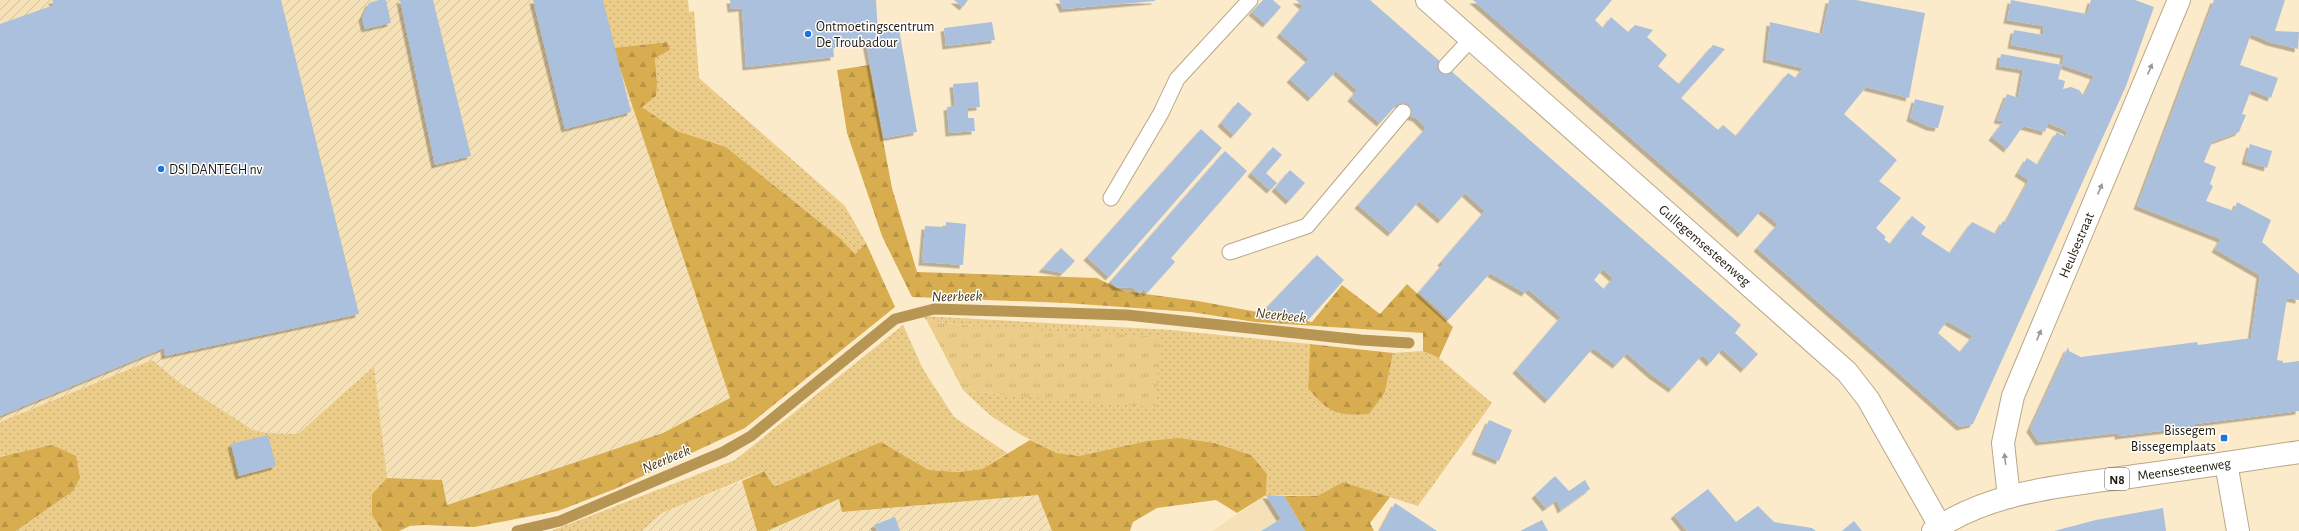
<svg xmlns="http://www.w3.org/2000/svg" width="2299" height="531" font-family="'Alegreya Sans',sans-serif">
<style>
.built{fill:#f5e1b8}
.industrial{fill:url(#industrial-furrows)}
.grass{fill:url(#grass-dots)}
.forest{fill:url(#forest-firs)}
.park{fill:url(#park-tufts)}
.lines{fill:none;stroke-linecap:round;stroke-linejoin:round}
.stream{stroke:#b69652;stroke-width:11}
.building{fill:#abc0dd;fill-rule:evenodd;filter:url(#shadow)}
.lane-casing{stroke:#b8a889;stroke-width:17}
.street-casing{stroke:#b8a889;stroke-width:24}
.secondary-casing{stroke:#b8a889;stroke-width:24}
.primary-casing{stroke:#b8a889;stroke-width:24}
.lane{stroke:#fff;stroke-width:15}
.street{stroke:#fff;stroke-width:22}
.secondary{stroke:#fff;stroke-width:22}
.primary{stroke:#fff;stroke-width:22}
.oneway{fill:#9a9892}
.poi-dot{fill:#1d74de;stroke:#fff;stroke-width:1.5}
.labels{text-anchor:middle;stroke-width:3;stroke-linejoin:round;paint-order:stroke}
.shield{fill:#fff;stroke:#625e56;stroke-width:1}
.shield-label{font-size:13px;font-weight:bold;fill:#1f190d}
.poi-label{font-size:14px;fill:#1f190d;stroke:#fff;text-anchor:start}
.street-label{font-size:14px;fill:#1f190d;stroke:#fff}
.water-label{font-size:15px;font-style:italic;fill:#493810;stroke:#fff}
</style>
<defs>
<pattern id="industrial-furrows" width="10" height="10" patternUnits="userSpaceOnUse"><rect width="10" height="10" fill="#f5e1b8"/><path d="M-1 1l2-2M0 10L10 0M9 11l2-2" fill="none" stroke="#d2c09d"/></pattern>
<pattern id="grass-dots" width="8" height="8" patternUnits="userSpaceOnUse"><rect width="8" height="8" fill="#ebcc89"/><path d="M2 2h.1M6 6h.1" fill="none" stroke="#c9af75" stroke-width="1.8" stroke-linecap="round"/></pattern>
<pattern id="forest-firs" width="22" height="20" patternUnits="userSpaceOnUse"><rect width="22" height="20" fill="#d8ad4f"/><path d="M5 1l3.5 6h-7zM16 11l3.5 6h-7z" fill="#b99444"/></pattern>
<pattern id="park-tufts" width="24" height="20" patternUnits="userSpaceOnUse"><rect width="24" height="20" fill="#ebcc89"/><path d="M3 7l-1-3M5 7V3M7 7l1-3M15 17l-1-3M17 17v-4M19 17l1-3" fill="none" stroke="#c9af75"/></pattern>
<filter id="shadow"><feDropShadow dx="-3.5" dy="3.5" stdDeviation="0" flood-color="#0004"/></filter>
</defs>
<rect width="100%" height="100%" fill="#fcebca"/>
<path class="built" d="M 1266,495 L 1284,496 L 1305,531 L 1212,531 Z"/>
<g class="industrial">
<path d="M 0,0 L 601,0 L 613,48 L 730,398 L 663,433 L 447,505 L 442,480 L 387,478 L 374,366 L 298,434 L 267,433 L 253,430 L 180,383 L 152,360 L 0,422 Z"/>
<path d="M 742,481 L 757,531 L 642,531 L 662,513 Z"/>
<path d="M 1038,495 L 1052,531 L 767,531 L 839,499 L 842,512 Z"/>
</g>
<g class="grass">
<path d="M 601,0 L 688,0 L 689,12 L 694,11 L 699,78 L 845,206 L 866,243 L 855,254 L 841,239 L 726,147 L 677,131 L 642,107 L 657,82 L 655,58 L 669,50 L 666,42 L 613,48 Z"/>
<path d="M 923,316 L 1171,330 L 1310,344 L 1308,388 L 1385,392 L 1393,353 L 1423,351 L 1439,358 L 1492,403 L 1418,506 L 1343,482 L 1317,496 L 1266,495 L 1267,474 L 1113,449 L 1079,456 L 1057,453 L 1021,435 L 991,416 L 963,390 L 1003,395 L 974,326 L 927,321 Z"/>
<path d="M 903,325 L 923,369 L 954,417 L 1007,453 L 982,469 L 958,472 L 929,470 L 881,442 L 774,488 L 763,471 L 662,513 L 642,531 L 551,531 L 735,460 Z"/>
<path d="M 152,360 L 180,383 L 253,430 L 267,433 L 298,434 L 374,366 L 387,478 L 372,494 L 372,515 L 382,531 L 16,531 L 52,506 L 4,455 L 0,457 L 0,422 Z"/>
</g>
<g class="forest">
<path d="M 667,42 L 670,50 L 655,58 L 657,82 L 656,96 L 642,107 L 677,131 L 726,147 L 841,239 L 855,254 L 866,243 L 895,307 L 745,428 L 615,489 L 558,511 L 474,527 L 424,525 L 410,526 L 399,531 L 382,531 L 372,515 L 372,494 L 387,478 L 442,480 L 447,505 L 663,433 L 730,398 L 613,48 Z"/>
<path d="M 869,65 L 892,188 L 917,272 L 1097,278 L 1123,291 L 1198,301 L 1312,322 L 1342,285 L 1380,314 L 1407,284 L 1453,327 L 1439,358 L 1423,351 L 1423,333 L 1255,322 L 1191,312 L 1066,303 L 912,297 L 882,236 L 847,133 L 837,70 Z"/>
<path d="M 1310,344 L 1393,353 L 1385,392 L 1369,414 C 1336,416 1329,413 1308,388 Z"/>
<path d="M 1179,438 L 1214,443 L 1251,455 L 1267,474 L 1266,495 L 1237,513 L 1216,500 L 1157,508 L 1133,522 L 1130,531 L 1052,531 L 1038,495 L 842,512 L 839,499 L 767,531 L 757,531 L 742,481 L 764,471 L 774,487 L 881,442 L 929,470 L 958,472 L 982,469 L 1030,440 L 1057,453 L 1079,456 L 1148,441 Z"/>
<path d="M 52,445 L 76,456 L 80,478 L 73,491 L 16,531 L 0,531 L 0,457 Z"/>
<path d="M 1343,482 L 1390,497 L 1370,523 L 1374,531 L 1305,531 L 1284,496 L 1317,496 Z"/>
</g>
<path class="park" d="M 927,321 L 974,326 L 1160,337 L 1156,407 L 1004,395 L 963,390 Z"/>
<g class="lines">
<path class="stream" d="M 517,531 L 560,521 L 723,452 L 751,436 L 895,319 L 934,309 L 1127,315 L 1361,340 L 1409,343"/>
</g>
<g class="building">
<path d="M 52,0 L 281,0 L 359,314 L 165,356 L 164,348 L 0,416 L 0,24 L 54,5 Z"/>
<path d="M 379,0 L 386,0 L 391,23 L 365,29 L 362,18 L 369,3 Z"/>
<path d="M 400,0 L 433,0 L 471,156 L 435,165 Z"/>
<path d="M 533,0 L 603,0 L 631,112 L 565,129 Z"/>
<path d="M 730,0 L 876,0 L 878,33 L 899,29 L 917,132 L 884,138 L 866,42 L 833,45 L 834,57 L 746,67 L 742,8 L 731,9 Z"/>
<path d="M 954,0 L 968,0 L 963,7 Z"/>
<path d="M 1059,0 L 1155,0 L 1155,1 L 1063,9 Z"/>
<path d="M 1263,0 L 1273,0 L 1281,7 L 1266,24 L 1252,12 Z"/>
<path d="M 1296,0 L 1370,0 L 1741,325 L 1735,333 L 1758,354 L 1744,369 L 1722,349 L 1710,363 L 1702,355 L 1672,389 L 1652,375 L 1627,353 L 1616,365 L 1593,348 L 1548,400 L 1516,370 L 1561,317 L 1528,289 L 1525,293 L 1490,273 L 1449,319 L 1419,292 L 1443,264 L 1441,262 L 1485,211 L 1465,193 L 1441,220 L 1419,201 L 1391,233 L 1358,205 L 1426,128 L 1416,118 L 1409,116 L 1401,110 L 1398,103 L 1380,123 L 1351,98 L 1357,90 L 1336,71 L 1311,98 L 1290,79 L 1309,59 L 1280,34 L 1303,6 ZM 1603,269 L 1613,278 L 1604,289 L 1594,280 Z"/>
<path d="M 1473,0 L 1612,0 L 1595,20 L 1603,28 L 1611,17 L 1628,32 L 1635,25 L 1653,30 L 1647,37 L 1667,55 L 1658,66 L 1679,84 L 1713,45 L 1725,49 L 1681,98 L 1718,130 L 1723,125 L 1736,136 L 1788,73 L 1796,78 L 1803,68 L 1766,59 L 1770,22 L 1822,34 L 1829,0 L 1856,0 L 1925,13 L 1909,98 L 1866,87 L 1844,114 L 1897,160 L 1879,181 L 1901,198 L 1876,228 L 1886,237 L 1884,239 L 1890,244 L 1912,216 L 1926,227 L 1921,234 L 1950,253 L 1972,222 L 1996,234 L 2003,221 L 2006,222 L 2029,180 L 2018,173 L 2027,158 L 2038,165 L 2057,132 L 2065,137 L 2067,131 L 2048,123 L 2045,132 L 2023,126 L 2007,149 L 1992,137 L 2004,121 L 1997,120 L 2007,94 L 2018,98 L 2023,70 L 1999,66 L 2001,54 L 2062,65 L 2064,55 L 2011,45 L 2014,30 L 2043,35 L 2044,26 L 2007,20 L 2011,0 L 2087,14 L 2091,0 L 2135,0 L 2154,7 L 2126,86 L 1973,424 L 1960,427 L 1757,248 L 1778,224 L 1761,210 L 1741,234 ZM 2062,65 L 2094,76 L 2084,96 L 2079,90 L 2071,87 L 2063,89 L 2065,81 L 2058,79 ZM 1947,321 L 1973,336 L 1960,352 L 1938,333 Z"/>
<path d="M 2214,0 L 2285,0 L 2275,31 L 2299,32 L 2298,49 L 2270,42 L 2251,34 L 2240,65 L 2278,78 L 2271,98 L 2251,90 L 2242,114 L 2246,115 L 2239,132 L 2212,142 L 2204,162 L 2216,167 L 2210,184 L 2213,186 L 2206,201 L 2234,211 L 2237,202 L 2271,220 L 2262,242 L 2299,274 L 2299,300 L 2287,298 L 2277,360 L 2283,361 L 2283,363 L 2299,361 L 2299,411 L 2195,424 L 2195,427 L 2118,436 L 2118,433 L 2039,442 L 2030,429 L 2068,347 L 2069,351 L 2081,357 L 2197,342 L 2198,345 L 2251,338 L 2260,275 L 2215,249 L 2221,239 L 2137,206 Z"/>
<path d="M 992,22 L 995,40 L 946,46 L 944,28 Z"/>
<path d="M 978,82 L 980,107 L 968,108 L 968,118 L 974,118 L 975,131 L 949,133 L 947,107 L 955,106 L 953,84 Z"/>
<path d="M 1915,99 L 1944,106 L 1938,128 L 1930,127 L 1910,118 Z"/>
<path d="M 1238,102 L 1252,114 L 1234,135 L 1221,123 Z"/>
<path d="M 1201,129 L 1222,148 L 1109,277 L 1087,257 Z"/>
<path d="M 2250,144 L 2272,151 L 2267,168 L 2245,161 Z"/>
<path d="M 1273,147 L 1282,155 L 1266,173 L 1277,183 L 1270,190 L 1251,173 Z"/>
<path d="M 1225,151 L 1247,171 L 1171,258 L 1175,262 L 1147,293 L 1143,289 L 1140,293 L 1133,288 L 1116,287 L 1111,281 Z"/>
<path d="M 1290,170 L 1305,183 L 1289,201 L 1275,188 Z"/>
<path d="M 946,222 L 966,224 L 963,265 L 922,262 L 925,226 L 946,227 Z"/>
<path d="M 1061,248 L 1075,261 L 1063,273 L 1042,269 Z"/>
<path d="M 1317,255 L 1344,280 L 1309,319 L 1266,308 Z"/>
<path d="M 1489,420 L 1512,430 L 1499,461 L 1475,451 Z"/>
<path d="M 268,435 L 276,466 L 239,476 L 231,444 Z"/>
<path d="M 1555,476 L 1569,491 L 1585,480 L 1590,489 L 1561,510 L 1557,500 L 1546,508 L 1535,495 Z"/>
<path d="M 1708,489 L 1736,522 L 1758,506 L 1774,522 L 1812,528 L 1816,531 L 1687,531 L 1674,515 Z"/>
<path d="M 1266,495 L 1284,496 L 1305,531 L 1261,531 L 1281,519 Z"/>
<path d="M 1395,503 L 1437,531 L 1380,531 Z"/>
<path d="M 2163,508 L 2166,531 L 2054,531 L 2096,520 Z"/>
<path d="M 895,517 L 900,531 L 877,531 L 874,525 Z"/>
<path d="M 1542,520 L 1548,531 L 1520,531 Z"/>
<path d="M 1854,521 L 1862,531 L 1842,531 Z"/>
</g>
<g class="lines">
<defs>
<g id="lane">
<path d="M 1446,66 L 1471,39"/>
<path d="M 1111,198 L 1161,113 L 1177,79 L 1250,0"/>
<path d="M 1230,252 L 1307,226 L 1403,112"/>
</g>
<g id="street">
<path d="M 2226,463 L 2238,531"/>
<path d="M 2009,497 L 2003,443 L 2013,396 L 2179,0"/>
</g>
<path id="secondary" d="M 1427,0 L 1847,372 L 1868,399 L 1940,526"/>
<path id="primary" d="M 1933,531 C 1992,489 2074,485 2143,475 C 2195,468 2247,460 2299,452"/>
</defs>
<use href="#lane" class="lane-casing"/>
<use href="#street" class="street-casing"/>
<use href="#secondary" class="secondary-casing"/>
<use href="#primary" class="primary-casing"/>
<use href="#lane" class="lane"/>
<use href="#street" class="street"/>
<use href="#secondary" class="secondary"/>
<use href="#primary" class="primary"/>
</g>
<defs><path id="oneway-solid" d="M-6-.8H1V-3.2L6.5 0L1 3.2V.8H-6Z"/></defs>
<g class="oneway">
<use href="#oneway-solid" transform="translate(2150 69) rotate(-67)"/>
<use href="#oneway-solid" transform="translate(2100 189) rotate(-67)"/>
<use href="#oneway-solid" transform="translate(2039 335) rotate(-67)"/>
<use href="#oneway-solid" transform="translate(2005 459) rotate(-97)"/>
</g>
<g class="poi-dot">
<circle cx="808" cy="34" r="4"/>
<circle cx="161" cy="169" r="4"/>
<rect x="2220" y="434" width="8" height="8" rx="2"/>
</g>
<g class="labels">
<rect class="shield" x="2105" y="468" width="24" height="22" rx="3"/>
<g class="shield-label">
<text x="2117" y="484">N8</text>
</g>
<g class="poi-label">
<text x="816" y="31">Ontmoetingscentrum<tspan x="816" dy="16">De Troubadour</tspan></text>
<text x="169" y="174">DSI DANTECH nv</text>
<text x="2216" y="435" text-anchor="end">Bissegem<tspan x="2216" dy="16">Bissegemplaats</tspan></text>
</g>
<g class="street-label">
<text transform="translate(1705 245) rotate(41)" y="5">Gullegemsesteenweg</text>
<text transform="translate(2076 245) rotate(-67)" y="5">Heulsestraat</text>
<text transform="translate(2184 469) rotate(-8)" y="5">Meensesteenweg</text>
</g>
<g class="water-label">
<text transform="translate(957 296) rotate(-1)" y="5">Neerbeek</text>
<text transform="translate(1281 315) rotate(6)" y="5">Neerbeek</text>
<text transform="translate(666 459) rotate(-23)" y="5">Neerbeek</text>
</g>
</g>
</svg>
